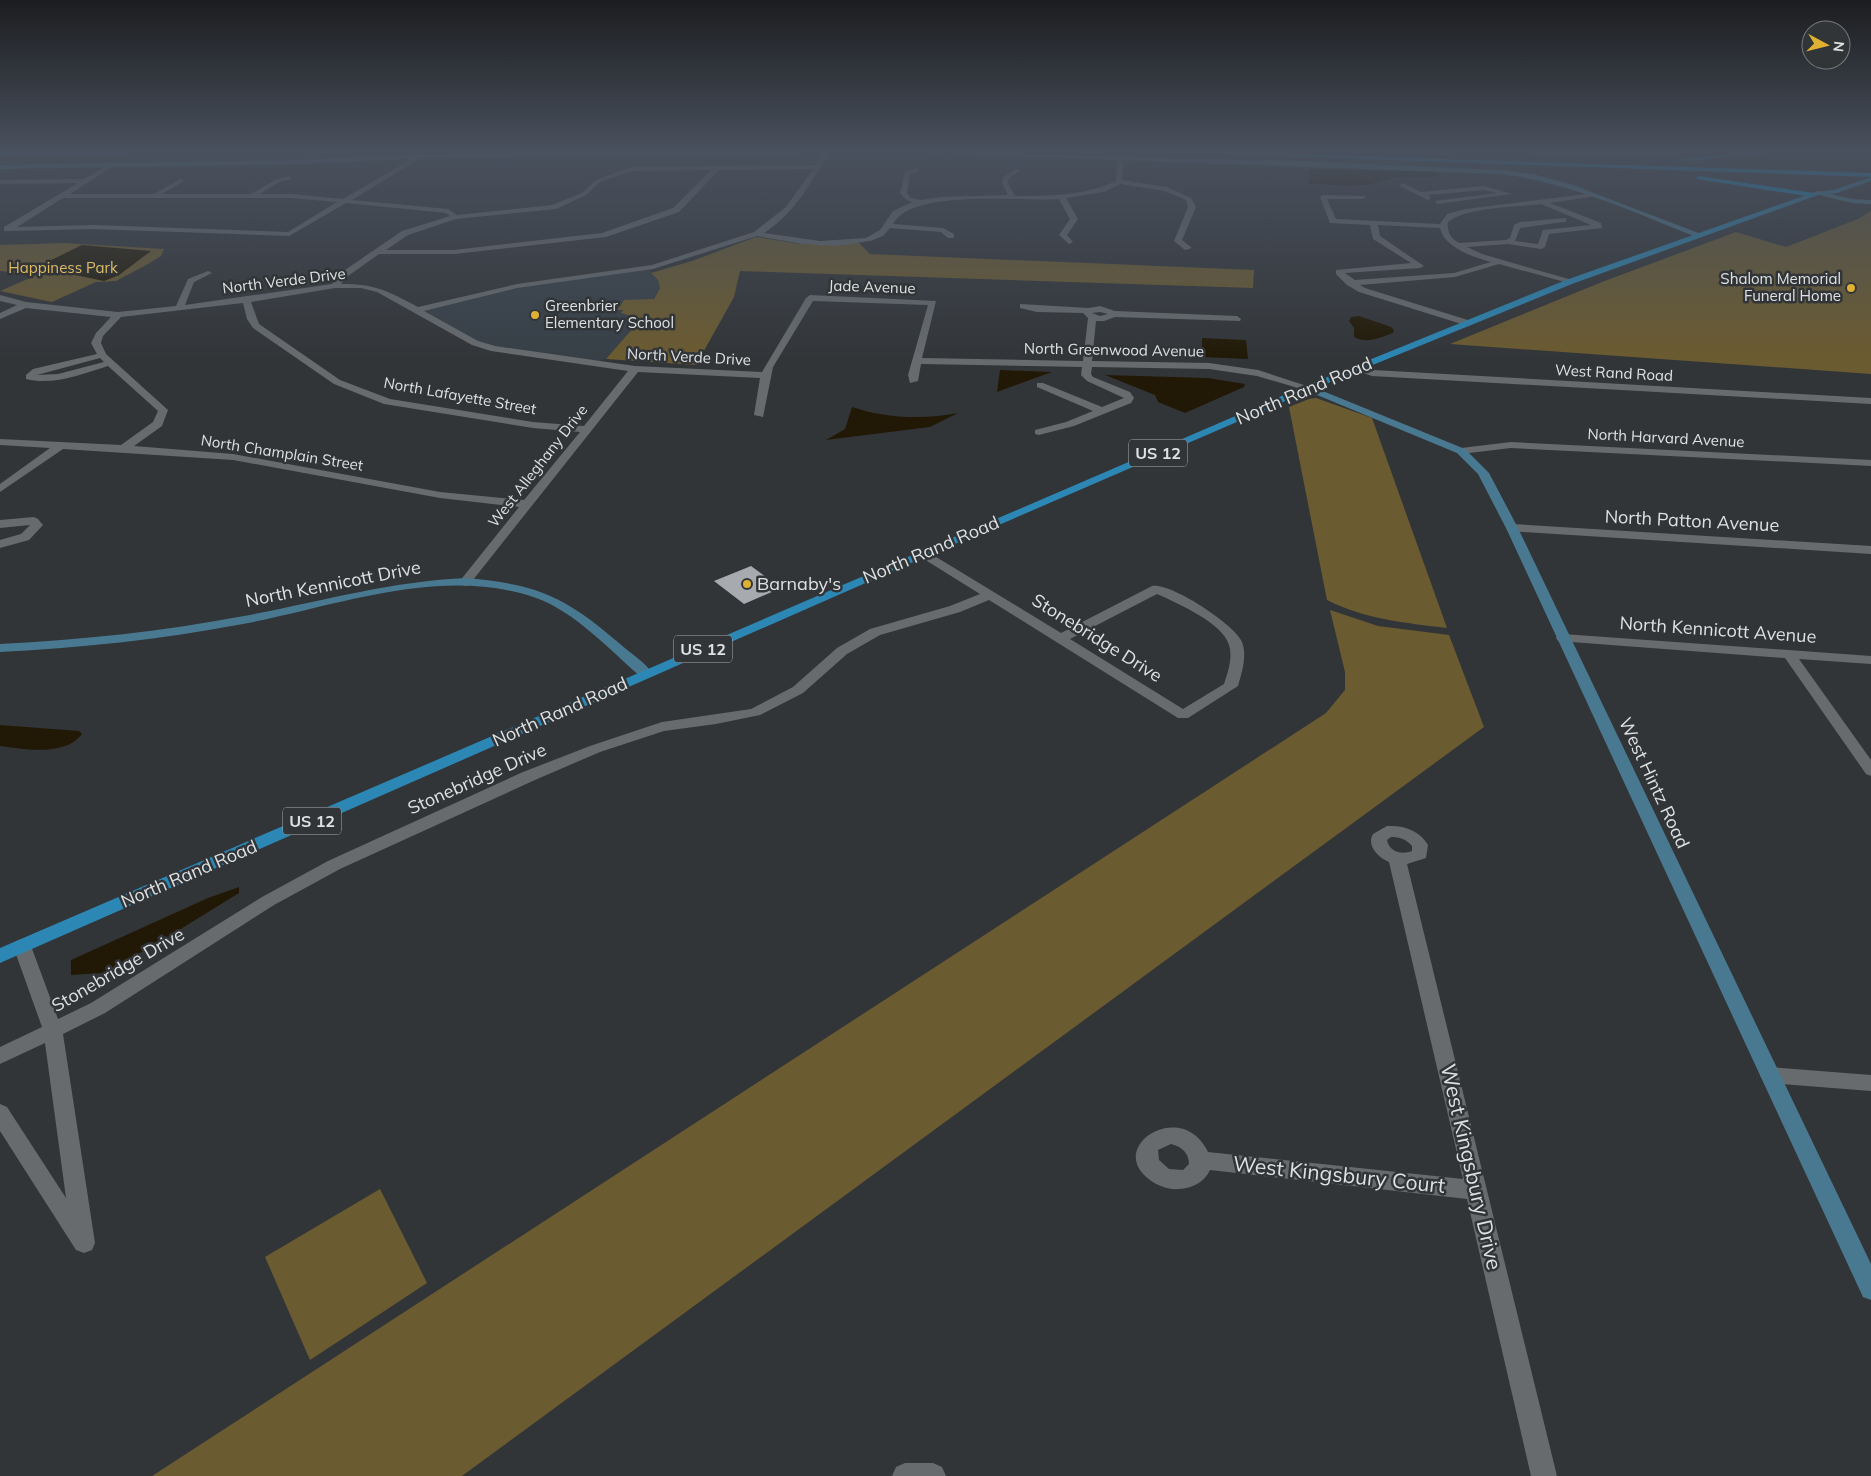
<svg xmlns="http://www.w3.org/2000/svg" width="1871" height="1476" font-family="Mulish,sans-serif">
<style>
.built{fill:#374047}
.green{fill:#6b5b30}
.water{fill:#211906}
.building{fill:#a7abaf}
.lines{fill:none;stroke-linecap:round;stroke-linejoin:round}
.street{fill:#676b6e;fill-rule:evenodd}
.secondary{fill:#497991;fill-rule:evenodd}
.primary{fill:#2c87b4;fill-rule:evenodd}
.highway{fill:#0499e2;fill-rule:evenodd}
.poi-dot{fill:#deb133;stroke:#323538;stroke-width:2}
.labels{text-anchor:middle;stroke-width:5;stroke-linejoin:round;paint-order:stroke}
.far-park-label{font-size:15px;fill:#debb61;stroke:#323538}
.far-poi-label{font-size:15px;fill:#dee1e2;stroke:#323538;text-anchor:end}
.far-street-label{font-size:15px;fill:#dee1e2;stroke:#323538}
.shield{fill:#323538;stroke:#aaadaf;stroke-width:1}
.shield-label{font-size:16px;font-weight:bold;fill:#dee1e2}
.street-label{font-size:18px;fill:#dee1e2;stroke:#323538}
.poi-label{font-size:18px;fill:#dee1e2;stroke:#323538;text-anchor:start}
.near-street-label{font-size:21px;fill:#dee1e2;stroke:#323538}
</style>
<rect width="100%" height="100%" fill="#323538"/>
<path class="built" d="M 647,268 L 658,280 L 660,288 L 641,319 L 617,347 L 606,359 L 592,363 L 475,343 L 418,310 L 517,286 Z"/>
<g class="green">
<path d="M 1871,211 L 1871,374 L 1450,344 L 1602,282 L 1736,232 L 1786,247 L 1858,219 Z"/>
<path d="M 756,237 L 800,244 L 859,243 L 870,254 L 1254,270 L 1253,288 L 740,271 L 734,297 L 696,365 L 606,359 L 641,319 L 621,313 L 623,310 L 617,310 L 624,300 L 654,299 L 660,288 L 658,280 L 651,273 L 692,261 Z"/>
<path d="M 63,243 L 164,249 L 161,256 L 148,264 L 116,281 L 96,282 L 52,302 L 0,291 L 37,275 L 0,271 L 0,245 Z"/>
<path d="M 1316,398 L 1372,418 L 1447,628 C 1405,623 1365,619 1327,600 L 1289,407 L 1309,399 Z"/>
<path d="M 1330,610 L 1378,626 L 1449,635 L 1484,727 L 462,1476 L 152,1476 L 1326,713 L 1345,690 L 1345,672 Z"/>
<path d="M 380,1189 L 427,1283 L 310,1360 L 265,1257 Z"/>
</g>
<g class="water">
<path d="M 1310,169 L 1432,171 L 1443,174 L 1433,177 L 1397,177 L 1367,185 L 1346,186 L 1307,183 L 1312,177 L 1307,172 Z"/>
<path d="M 82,245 L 151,251 L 119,275 L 104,281 L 37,267 Z"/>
<path d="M 1359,316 L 1391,327 L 1394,330 L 1393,333 C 1379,338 1368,344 1354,337 L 1354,328 L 1349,321 L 1351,317 Z"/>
<path d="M 1202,338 L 1246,340 L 1248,359 L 1179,356 L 1178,352 L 1202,351 Z"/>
<path d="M 1000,370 L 1052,372 L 997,392 Z"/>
<path d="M 1105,375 L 1208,378 L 1245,384 L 1244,387 L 1185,413 L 1158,402 L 1155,395 Z"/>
<path d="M 852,407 C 885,418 923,420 958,413 L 930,427 L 826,440 L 845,429 Z"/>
<path d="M 0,725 L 79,731 L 82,734 C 65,757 24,749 0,746 Z"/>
<path d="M 239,887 L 239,893 L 158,943 L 103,973 L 71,975 L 71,960 L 208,898 Z"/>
</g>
<path class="building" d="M 751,566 L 781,588 L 744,604 L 714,581 Z"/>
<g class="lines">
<g class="street">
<path d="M 823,152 L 829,152 C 812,182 794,214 764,233 L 820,241 L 866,238 L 880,230 L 893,211 L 912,202 L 907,200 L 900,193 L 905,172 L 918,168 L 920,171 L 910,174 L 907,193 L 911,198 L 920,200 L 941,197 L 1008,195 L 1002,183 L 1003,177 L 1017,169 L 1020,171 L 1009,178 L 1008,183 L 1015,196 C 1050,196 1084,196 1116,181 L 1118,158 L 1121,156 L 1124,158 L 1122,180 L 1167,187 L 1191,198 L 1196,207 L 1182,240 L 1192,248 L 1185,250 L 1174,241 L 1188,207 L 1186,200 L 1165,191 L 1120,184 L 1104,192 L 1066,198 L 1078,219 L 1067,235 L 1073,242 L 1069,244 L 1059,235 L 1070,219 L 1059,199 C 1020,202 912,188 893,224 L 943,228 L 954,234 L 954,238 L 948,238 L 941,232 L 890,228 L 883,236 L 870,241 L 837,246 L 802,244 L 757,236 L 653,269 L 517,288 L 424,311 L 478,341 L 495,346 L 635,366 L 762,372 L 806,298 L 810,295 L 936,301 L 922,358 L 1083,361 L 1088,318 L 1083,313 L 1037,312 L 1020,308 L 1020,304 L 1089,308 L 1100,306 L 1115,311 L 1237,316 L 1241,319 L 1240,321 L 1115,317 L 1104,321 L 1096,321 L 1092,361 L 1209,363 L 1258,370 L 1313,388 L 1308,391 L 1257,376 L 1209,369 L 1092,367 L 1091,374 L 1093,377 L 1130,392 L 1134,398 L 1131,403 L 1074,426 L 1039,435 L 1035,434 L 1035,430 L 1066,422 L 1093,411 L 1037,387 L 1037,383 L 1043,383 L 1102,407 L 1124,398 L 1087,381 L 1081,375 L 1082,367 L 921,364 L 918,381 L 910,383 L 908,375 L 928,305 L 813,301 L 773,367 L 763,417 L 754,415 L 760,378 L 638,372 L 469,585 L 465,586 L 459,582 L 519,507 L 440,498 L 233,460 L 63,449 L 0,492 L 0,484 L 50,448 L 0,445 L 0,439 L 121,445 L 153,422 L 158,411 L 108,366 C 82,374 53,386 26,379 L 26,375 L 33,369 L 97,354 L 91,343 L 96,333 L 111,317 L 26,308 L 0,319 L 0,313 L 17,305 L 0,301 L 0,295 L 26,302 L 118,312 L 176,306 L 188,279 L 208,271 L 212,273 L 194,282 L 185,305 L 332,284 L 342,272 L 402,231 L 450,216 L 446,213 L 346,203 L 289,236 L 93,229 L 7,231 L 4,231 L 4,227 L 78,183 L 0,184 L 0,180 L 84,179 L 112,163 L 114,166 L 70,194 L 154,194 L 182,178 L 184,181 L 162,194 L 251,194 L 275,180 L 289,176 L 291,179 L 279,182 L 260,194 L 291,194 L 343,199 L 420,154 L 422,157 L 352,200 L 448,209 L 457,215 L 552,205 L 582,193 L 596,180 L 631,167 L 815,165 ZM 813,169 L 786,207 L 754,232 L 652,265 L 517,284 L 418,307 C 388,291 376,284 341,284 L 348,276 L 379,254 L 454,254 L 606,237 L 679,212 L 719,170 ZM 711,170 L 673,208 L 602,233 L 454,250 L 386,250 L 408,235 L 456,219 L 556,209 L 586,195 L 600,182 L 632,171 ZM 63,198 L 291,198 L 337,202 L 288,232 L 93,225 L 17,227 ZM 335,288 L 361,288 L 377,292 L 472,345 L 491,351 L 628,371 L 584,426 L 533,422 L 390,399 L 340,380 L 259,324 L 251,302 ZM 243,303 L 247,319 L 253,328 L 334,384 L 384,404 L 533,428 L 580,432 L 524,500 L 440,492 L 233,454 L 134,446 L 162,426 L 168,410 L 106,354 L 101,343 L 103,336 L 121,317 ZM 1100,312 L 1108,314 L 1100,316 L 1092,313 ZM 100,358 L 104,362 L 58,374 L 37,375 Z"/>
<path d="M 1531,152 L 1707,152 L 1704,154 L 1534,154 Z"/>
<path d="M 1402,183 L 1421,192 L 1484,186 L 1512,194 L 1437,204 L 1435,201 L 1497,193 L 1484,190 L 1428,195 L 1431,198 L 1428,200 L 1400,186 Z"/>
<path d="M 1594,193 L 1596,196 L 1550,203 L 1601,223 L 1602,228 L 1549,234 L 1545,247 L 1541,249 L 1508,244 L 1467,247 L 1482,254 L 1572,280 L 1572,284 L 1499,264 L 1455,277 L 1360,285 L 1365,288 L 1471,321 L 1472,323 L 1468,326 L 1359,292 L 1347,285 L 1336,274 L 1336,270 L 1411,263 L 1373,239 L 1370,225 L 1330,223 L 1320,197 L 1323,195 L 1366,196 L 1364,199 L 1327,199 L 1336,219 L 1440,224 L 1447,214 L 1466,209 ZM 1541,204 L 1591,225 L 1543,230 L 1538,244 L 1515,241 L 1520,228 L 1563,222 L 1566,222 L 1566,218 L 1520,222 L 1514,225 L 1510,238 L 1506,240 L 1459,243 C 1450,238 1447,231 1448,222 C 1465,207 1517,207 1541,204 ZM 1378,225 L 1440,228 C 1445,248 1473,257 1491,262 L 1454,273 L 1355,280 L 1345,273 L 1420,268 L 1424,266 L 1380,236 Z"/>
<path d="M 1357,365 L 1373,370 L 1871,398 L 1871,404 L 1372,376 L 1354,370 L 1352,368 Z"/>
<path d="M 1511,442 L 1871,460 L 1871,466 L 1511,448 L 1461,454 L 1456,451 L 1461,448 Z"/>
<path d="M 34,517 L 38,519 L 43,525 L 29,540 L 0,548 L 0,540 L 21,534 L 30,525 L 0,528 L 0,520 Z"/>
<path d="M 1512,524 L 1871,546 L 1871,554 L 1508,531 L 1506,528 Z"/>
<path d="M 923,549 L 1061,633 L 1152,586 C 1170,582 1232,623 1241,640 C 1248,654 1242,672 1238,686 L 1188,718 L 1178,718 L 989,600 L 960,612 L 880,635 L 847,654 L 803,693 L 760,715 L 716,724 L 664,731 L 600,752 L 535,780 L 340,869 L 274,905 L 105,1013 L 63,1034 L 95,1243 L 92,1250 L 84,1253 L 76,1250 L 0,1131 L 0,1104 L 7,1107 L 66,1198 L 45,1043 L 0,1064 L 0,1047 L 42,1027 L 13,946 L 16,941 L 22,939 L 28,941 L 31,946 L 58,1019 L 91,1003 L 262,897 L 328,861 L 523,772 L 590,746 L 662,722 L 751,709 L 793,687 L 837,648 L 870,629 L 950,606 L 980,594 L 919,556 L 917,553 ZM 1157,594 C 1177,603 1223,623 1229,645 C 1233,658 1228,672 1224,684 L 1183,709 L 1070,639 Z"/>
<path d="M 1563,634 L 1871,656 L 1871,664 L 1799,659 L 1871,760 L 1871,776 L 1866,774 L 1785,658 L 1558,641 L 1556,638 L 1558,635 Z"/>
<path d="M 1387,826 C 1404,825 1419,830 1428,845 L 1426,858 L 1407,864 L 1557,1476 L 1531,1476 L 1467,1199 L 1210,1170 C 1204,1183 1192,1188 1179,1189 C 1169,1190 1158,1186 1150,1180 C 1104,1147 1182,1097 1208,1152 L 1463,1179 L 1389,862 C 1379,858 1366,846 1373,834 ZM 1391,837 C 1400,837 1406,839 1412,846 L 1412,851 C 1402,855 1389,852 1387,840 ZM 1171,1144 C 1182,1147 1189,1153 1189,1164 L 1183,1170 L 1169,1169 L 1159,1160 L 1158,1150 Z"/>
<path d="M 1770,1067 L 1871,1075 L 1871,1091 L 1770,1083 L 1763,1081 L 1760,1075 L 1763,1069 Z"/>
<path d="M 905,1463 L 933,1463 L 942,1467 L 946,1476 L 892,1476 L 896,1467 Z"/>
</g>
<g class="secondary">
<path d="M 802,152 L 799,154 L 454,157 L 294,164 L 0,169 L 0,165 L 294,160 L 454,153 Z"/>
<path d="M 906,152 L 1296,161 L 1500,170 L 1533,174 L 1570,184 L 1701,234 L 1694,236 C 1631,211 1568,182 1500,174 Z"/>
<path d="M 1817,191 L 1852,199 L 1871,200 L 1871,204 L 1852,203 L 1815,194 Z"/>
<path d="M 1308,385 L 1465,449 L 1489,473 L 1518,528 L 1871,1264 L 1871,1300 L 1863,1297 L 1506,528 L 1478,474 L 1457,453 L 1305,390 L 1305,386 Z"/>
<path d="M 467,578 C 539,585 564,596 619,643 C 630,653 645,662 653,674 L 646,678 L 641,677 C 611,651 574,611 536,598 C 441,565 338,606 243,624 C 163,639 82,648 0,652 L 0,644 C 82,640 164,631 244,616 C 319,602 391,581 467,578 Z"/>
</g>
<path class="primary" d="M 1871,177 L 1871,181 L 1837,193 L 1818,195 L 1572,284 L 1311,390 L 927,556 L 0,963 L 0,948 L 1305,386 L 1566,280 L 1815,192 L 1834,190 Z"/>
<g class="highway">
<path d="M 0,152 L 128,152 L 125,154 L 0,155 Z"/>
<path d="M 1167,152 L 1228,152 L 1871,173 L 1871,177 Z"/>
<path d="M 1747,152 L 1774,152 L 1685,161 L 1682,159 Z"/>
<path d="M 1698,176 L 1813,193 L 1816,195 L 1813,197 L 1696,179 Z"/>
</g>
</g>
<linearGradient id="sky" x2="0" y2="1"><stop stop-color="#1c1d1f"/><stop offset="0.42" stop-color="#49515e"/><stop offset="1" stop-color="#49515e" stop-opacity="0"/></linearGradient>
<rect width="1871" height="359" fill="url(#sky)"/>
<g class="poi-dot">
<circle cx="1851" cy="288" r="5"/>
<circle cx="535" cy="315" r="5"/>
<circle cx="747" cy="584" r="5"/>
</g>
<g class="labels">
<g class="far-park-label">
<text x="63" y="273">Happiness Park</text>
</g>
<g class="far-poi-label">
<text x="1841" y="284">Shalom Memorial<tspan x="1841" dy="17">Funeral Home</tspan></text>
<text x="545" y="311" text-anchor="start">Greenbrier<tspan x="545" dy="17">Elementary School</tspan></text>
</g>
<g class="far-street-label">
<text transform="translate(284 281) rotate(-7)" y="5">North Verde Drive</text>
<text transform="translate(872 287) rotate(2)" y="5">Jade Avenue</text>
<text transform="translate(1114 350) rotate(1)" y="5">North Greenwood Avenue</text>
<text transform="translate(689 357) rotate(3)" y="5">North Verde Drive</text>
<text transform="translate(1614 373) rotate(3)" y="5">West Rand Road</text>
<text transform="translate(460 396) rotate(10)" y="5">North Lafayette Street</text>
<text transform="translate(1666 438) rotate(3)" y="5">North Harvard Avenue</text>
<text transform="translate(282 453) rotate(9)" y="5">North Champlain Street</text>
<text transform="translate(538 466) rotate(-52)" y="5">West Alleghany Drive</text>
</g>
<g class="shield">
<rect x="1129" y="439.5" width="58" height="27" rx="4"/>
<rect x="674" y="635.5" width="58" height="27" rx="4"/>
<rect x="283" y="807.5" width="58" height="27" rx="4"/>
</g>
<g class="shield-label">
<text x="1158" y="459">US 12</text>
<text x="703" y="655">US 12</text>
<text x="312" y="827">US 12</text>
</g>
<g class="street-label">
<text transform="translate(1304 391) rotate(-23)" y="6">North Rand Road</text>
<text transform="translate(1692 521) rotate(3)" y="6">North Patton Avenue</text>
<text transform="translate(931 550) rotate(-23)" y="6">North Rand Road</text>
<text transform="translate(333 584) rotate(-11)" y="6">North Kennicott Drive</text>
<text transform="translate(1718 630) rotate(4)" y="6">North Kennicott Avenue</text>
<text transform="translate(1097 638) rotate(32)" y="6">Stonebridge Drive</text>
<text transform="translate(560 712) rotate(-24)" y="6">North Rand Road</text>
<text transform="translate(477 779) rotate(-24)" y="6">Stonebridge Drive</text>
<text transform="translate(1654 783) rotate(65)" y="6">West Hintz Road</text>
<text transform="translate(189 874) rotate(-23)" y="6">North Rand Road</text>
<text transform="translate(118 970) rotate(-30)" y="6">Stonebridge Drive</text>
</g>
<g class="poi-label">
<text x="757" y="590">Barnaby's</text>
</g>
<g class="near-street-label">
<text transform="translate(1471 1167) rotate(77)" y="7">West Kingsbury Drive</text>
<text transform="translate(1339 1175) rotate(6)" y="7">West Kingsbury Court</text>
</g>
</g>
<g transform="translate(1826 45) rotate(97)"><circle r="24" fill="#323538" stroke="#777a7c"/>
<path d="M0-4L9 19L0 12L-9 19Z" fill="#deb133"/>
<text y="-8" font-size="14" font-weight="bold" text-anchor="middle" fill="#dee1e2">N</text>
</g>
</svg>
